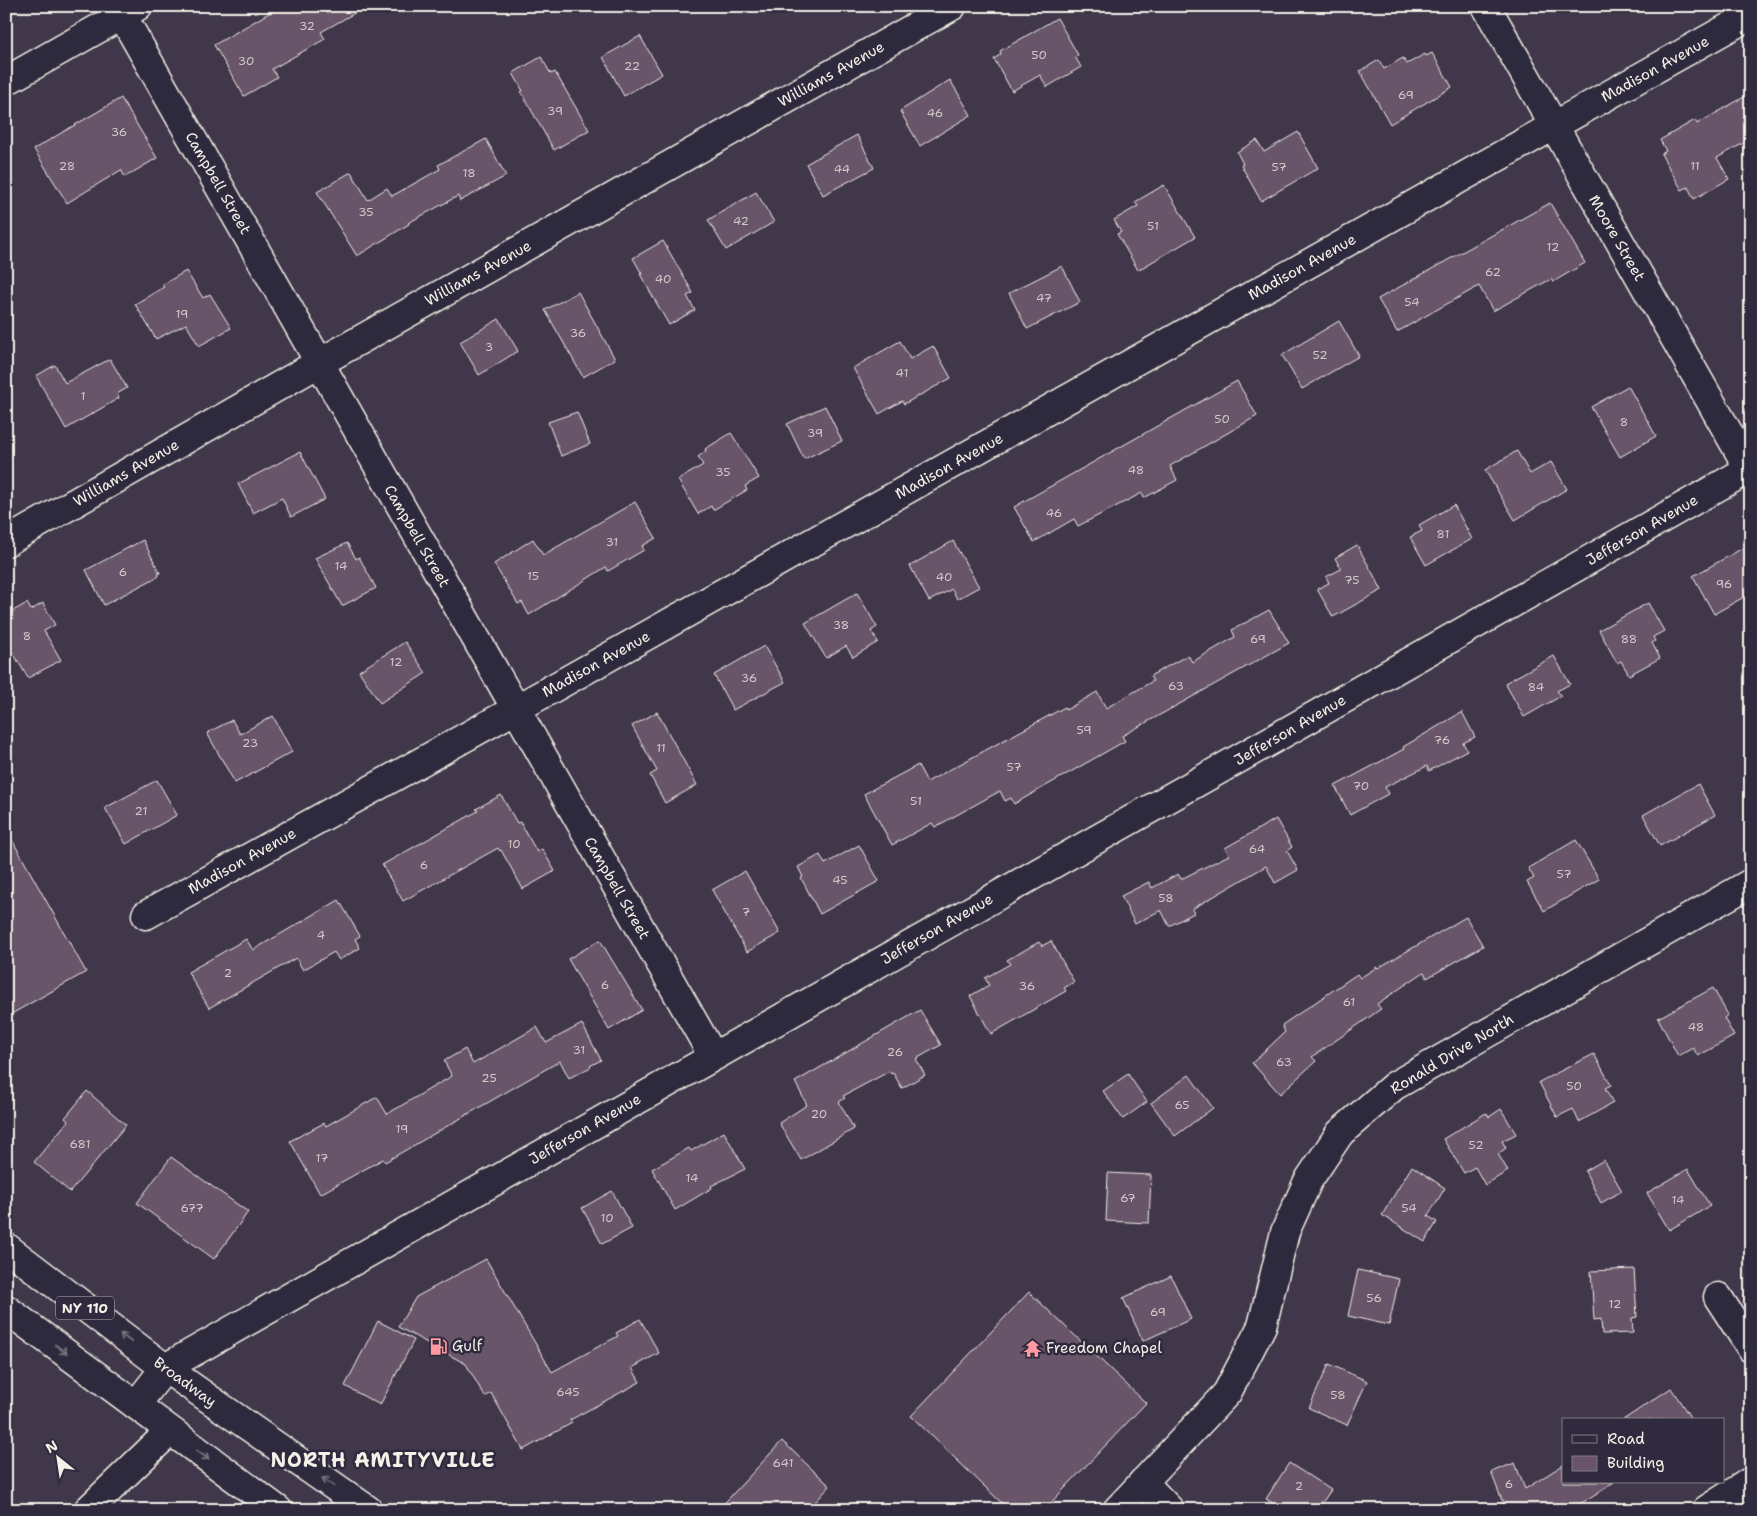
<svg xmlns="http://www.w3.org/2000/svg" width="1757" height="1516" font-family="'Shantell Sans',sans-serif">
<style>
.building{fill:#69546b;stroke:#f4f1e8}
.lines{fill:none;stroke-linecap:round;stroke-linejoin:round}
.minor-casing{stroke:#f4f1e8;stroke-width:31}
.major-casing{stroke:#f4f1e8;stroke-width:31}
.minor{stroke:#2f2a3d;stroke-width:28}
.major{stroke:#2f2a3d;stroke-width:28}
.oneway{stroke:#747079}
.labels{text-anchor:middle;stroke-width:5;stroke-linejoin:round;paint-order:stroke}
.number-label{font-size:12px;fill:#d1cac9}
.shield{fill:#2f2a3d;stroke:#b9b5b5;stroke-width:1}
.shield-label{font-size:14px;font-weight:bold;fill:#f4f1e8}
.street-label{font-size:15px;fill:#f4f1e8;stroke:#2f2a3d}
.poi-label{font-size:15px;fill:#f4f1e8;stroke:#2f2a3d;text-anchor:start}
.district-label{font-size:20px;font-weight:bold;letter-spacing:1px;fill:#f4f1e8;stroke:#2f2a3d}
</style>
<rect width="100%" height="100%" fill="#40374b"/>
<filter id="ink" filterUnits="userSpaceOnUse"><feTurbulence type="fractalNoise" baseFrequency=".02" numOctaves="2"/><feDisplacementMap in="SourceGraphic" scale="10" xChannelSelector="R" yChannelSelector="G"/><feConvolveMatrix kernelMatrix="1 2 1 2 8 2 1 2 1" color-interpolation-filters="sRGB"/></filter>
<g filter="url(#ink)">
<g class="building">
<path d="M 281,6 L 367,6 L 321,32 L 325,39 L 272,69 L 277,77 L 244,96 L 214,45 Z"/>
<path d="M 1057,18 L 1078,55 L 1075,57 L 1081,67 L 1047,87 L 1040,75 L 1012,91 L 994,59 L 1001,54 L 1000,51 Z"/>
<path d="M 640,36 L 662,74 L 624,96 L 603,57 Z"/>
<path d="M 1432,53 L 1452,87 L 1390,124 L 1360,71 L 1379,60 L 1384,69 L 1403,58 L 1407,64 L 1425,54 L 1426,56 Z"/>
<path d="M 541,57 L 551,74 L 555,72 L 589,130 L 554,150 L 521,92 L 523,91 L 513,73 Z"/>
<path d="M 950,80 L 971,115 L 920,146 L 900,111 Z"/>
<path d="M 1751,93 L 1751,139 L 1717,158 L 1729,179 L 1694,199 L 1688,187 L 1682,190 L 1661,154 L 1666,151 L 1660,140 L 1695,120 L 1697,124 Z"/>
<path d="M 121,98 L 157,158 L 125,177 L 121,170 L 67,203 L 34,149 Z"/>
<path d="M 1298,132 L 1318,168 L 1261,201 L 1241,165 L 1243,164 L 1237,152 L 1257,140 L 1264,152 Z"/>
<path d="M 857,135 L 874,168 L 823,195 L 806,164 Z"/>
<path d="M 486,139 L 506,176 L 460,201 L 458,196 L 408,223 L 409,224 L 357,256 L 317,192 L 351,172 L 368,200 L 387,188 L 392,196 L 440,169 L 438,165 Z"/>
<path d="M 1164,185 L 1195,237 L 1138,270 L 1117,234 L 1121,232 L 1114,220 L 1138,206 L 1135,202 Z"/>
<path d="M 756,192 L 774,222 L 726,250 L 708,220 Z"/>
<path d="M 1550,203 L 1585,263 L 1553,282 L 1551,279 L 1493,311 L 1479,286 L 1397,332 L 1378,299 Z"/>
<path d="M 663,241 L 693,293 L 687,296 L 695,310 L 669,325 L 640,274 L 642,274 L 633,258 Z"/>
<path d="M 1062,266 L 1080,302 L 1027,329 L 1009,293 Z"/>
<path d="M 186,271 L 203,298 L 210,294 L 231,328 L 199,346 L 186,324 L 156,339 L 135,304 L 164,287 L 162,285 Z"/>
<path d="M 578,292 L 615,359 L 583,377 L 545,310 Z"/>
<path d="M 499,319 L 518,351 L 479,375 L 460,342 Z"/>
<path d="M 1339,321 L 1359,356 L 1302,389 L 1282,355 Z"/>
<path d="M 900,341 L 910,359 L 933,346 L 951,378 L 904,404 L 902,401 L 879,414 L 853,368 Z"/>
<path d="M 110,359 L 127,388 L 117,394 L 119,398 L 66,429 L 36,376 L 55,365 L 65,383 Z"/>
<path d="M 1237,381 L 1257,416 L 1170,466 L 1177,480 L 1144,498 L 1142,493 L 1078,526 L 1074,519 L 1034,542 L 1014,507 Z"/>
<path d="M 1628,386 L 1656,436 L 1620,457 L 1591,407 Z"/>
<path d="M 825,406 L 842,441 L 804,459 L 787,424 Z"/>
<path d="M 577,412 L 590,444 L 561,456 L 548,422 Z"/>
<path d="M 731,433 L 759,478 L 745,486 L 747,490 L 713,510 L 711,506 L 698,514 L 678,480 L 703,465 L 698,457 L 706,451 L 705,449 Z"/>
<path d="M 1517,451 L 1530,474 L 1551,462 L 1567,489 L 1515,520 L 1485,470 Z"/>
<path d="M 300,452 L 325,499 L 291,517 L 282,498 L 253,513 L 238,484 Z"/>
<path d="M 635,502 L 656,538 L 642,546 L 644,550 L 608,571 L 606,567 L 529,615 L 522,602 L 518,604 L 494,564 L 533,539 L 543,555 Z"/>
<path d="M 1454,505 L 1472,539 L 1426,565 L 1410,537 L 1422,531 L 1419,525 Z"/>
<path d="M 143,540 L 160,573 L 158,574 L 159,576 L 104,605 L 86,570 Z"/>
<path d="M 953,541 L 979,587 L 957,599 L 952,589 L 929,601 L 910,566 Z"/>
<path d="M 347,543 L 356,559 L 359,557 L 376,588 L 342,606 L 315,558 Z"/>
<path d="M 1357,545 L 1382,590 L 1333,617 L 1317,589 L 1329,583 L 1326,577 L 1341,569 L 1335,558 Z"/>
<path d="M 1743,548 L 1751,562 L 1751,593 L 1714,614 L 1693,576 Z"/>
<path d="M 857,593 L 877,627 L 871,631 L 878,642 L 853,657 L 846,646 L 826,658 L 805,623 Z"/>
<path d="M 27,603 L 31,610 L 43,603 L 55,625 L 44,631 L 61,660 L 28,678 L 6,641 L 6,615 Z"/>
<path d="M 1648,603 L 1664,631 L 1653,637 L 1655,641 L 1652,643 L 1660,658 L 1629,675 L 1621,661 L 1617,663 L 1599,630 Z"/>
<path d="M 1269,610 L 1289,643 L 1122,736 L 1125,741 L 1014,804 L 1011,798 L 1005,801 L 1000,791 L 935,827 L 932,823 L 892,845 L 864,794 L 918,765 L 927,782 L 1065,707 L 1066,710 L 1097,692 L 1106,708 L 1153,681 L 1150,676 L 1188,655 L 1192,662 L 1235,637 L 1232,630 Z"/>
<path d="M 405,642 L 426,673 L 380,703 L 359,671 Z"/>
<path d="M 764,646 L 785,682 L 733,710 L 714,675 Z"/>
<path d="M 1554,656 L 1570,684 L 1557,691 L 1561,696 L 1524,717 L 1505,683 Z"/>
<path d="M 657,712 L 697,785 L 665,803 L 650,775 L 657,771 L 632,726 Z"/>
<path d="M 1462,712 L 1475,737 L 1463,743 L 1467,750 L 1429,771 L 1427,766 L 1385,787 L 1388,794 L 1350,815 L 1335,786 L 1404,749 L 1403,747 Z"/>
<path d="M 273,716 L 292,752 L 235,783 L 207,733 L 232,720 L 240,734 Z"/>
<path d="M 157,780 L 177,815 L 126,844 L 105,808 Z"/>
<path d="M 1698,784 L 1715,815 L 1660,846 L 1643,815 Z"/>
<path d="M 501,795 L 517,823 L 520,822 L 537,852 L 542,849 L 555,871 L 523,889 L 501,850 L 500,851 L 498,848 L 403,901 L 382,865 L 478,811 L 476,809 Z"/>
<path d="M 1276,819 L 1292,847 L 1287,851 L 1298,870 L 1275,883 L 1266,866 L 1192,909 L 1194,913 L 1169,926 L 1161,910 L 1135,924 L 1121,896 L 1149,882 L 1152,888 L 1178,874 L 1181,879 L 1229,855 L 1225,848 Z"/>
<path d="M 6,829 L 86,972 L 6,1017 Z"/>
<path d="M 1576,840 L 1599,879 L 1544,911 L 1527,882 L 1534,878 L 1528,868 Z"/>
<path d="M 859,845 L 879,881 L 820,914 L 801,878 L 803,877 L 798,867 L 820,855 L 825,864 Z"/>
<path d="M 745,871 L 780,933 L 747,952 L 712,890 Z"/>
<path d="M 339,900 L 360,936 L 355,939 L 360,948 L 339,960 L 334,952 L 303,970 L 296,958 L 209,1008 L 188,972 L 246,939 L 253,950 Z"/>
<path d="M 1466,917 L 1483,946 L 1427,978 L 1424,972 L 1377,1004 L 1381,1009 L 1312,1057 L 1316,1061 L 1280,1094 L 1252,1063 L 1285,1032 L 1282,1025 L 1357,974 L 1360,978 L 1377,967 L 1378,968 Z"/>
<path d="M 600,940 L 642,1010 L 609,1030 L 568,959 Z"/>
<path d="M 1051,941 L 1074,982 L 1064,988 L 1066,991 L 991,1034 L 970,996 L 989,985 L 985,978 L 1010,964 L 1007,960 L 1039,942 L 1042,946 Z"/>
<path d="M 1713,988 L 1728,1015 L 1724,1018 L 1734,1036 L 1698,1056 L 1693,1048 L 1678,1056 L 1658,1018 Z"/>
<path d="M 920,1010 L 941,1045 L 916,1059 L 925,1075 L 902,1088 L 893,1073 L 891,1074 L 890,1071 L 843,1096 L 845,1098 L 839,1102 L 854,1129 L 801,1160 L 779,1123 L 807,1105 L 795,1082 Z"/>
<path d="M 582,1024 L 601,1060 L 590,1066 L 591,1067 L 569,1078 L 560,1061 L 385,1162 L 383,1159 L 320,1194 L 290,1141 L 324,1123 L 326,1126 L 377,1097 L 387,1114 L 452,1076 L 444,1061 L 465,1049 L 473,1064 L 537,1027 L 546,1043 Z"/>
<path d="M 1594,1054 L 1611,1085 L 1605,1088 L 1613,1103 L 1579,1122 L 1573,1109 L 1557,1117 L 1539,1082 Z"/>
<path d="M 1128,1074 L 1147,1102 L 1123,1119 L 1103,1091 Z"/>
<path d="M 1189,1075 L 1213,1108 L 1175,1136 L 1151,1103 Z"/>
<path d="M 87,1091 L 126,1125 L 70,1192 L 34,1162 L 68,1121 L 65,1118 Z"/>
<path d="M 1501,1109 L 1516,1134 L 1502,1141 L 1506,1148 L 1498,1154 L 1508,1171 L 1485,1185 L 1475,1167 L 1464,1173 L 1443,1139 L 1486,1113 L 1489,1117 Z"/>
<path d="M 724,1132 L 745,1169 L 711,1186 L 712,1188 L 675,1210 L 652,1169 L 689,1148 L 691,1151 Z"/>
<path d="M 171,1157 L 248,1212 L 214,1259 L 137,1203 Z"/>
<path d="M 1604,1160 L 1622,1191 L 1601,1203 L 1585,1171 Z"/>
<path d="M 1412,1166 L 1445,1188 L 1428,1216 L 1437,1222 L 1425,1242 L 1382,1215 Z"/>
<path d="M 1688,1169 L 1710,1206 L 1669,1230 L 1647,1193 Z"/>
<path d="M 1108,1173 L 1151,1175 L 1149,1223 L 1106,1221 Z"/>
<path d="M 612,1191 L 632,1228 L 602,1244 L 582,1208 Z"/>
<path d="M 486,1259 L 552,1372 L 618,1336 L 616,1333 L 640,1319 L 659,1353 L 632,1368 L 640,1382 L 570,1420 L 572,1423 L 523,1450 L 491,1393 L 485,1397 L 466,1364 L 398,1327 L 416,1297 Z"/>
<path d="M 1634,1269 L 1637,1317 L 1632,1318 L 1633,1333 L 1602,1334 L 1601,1319 L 1594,1320 L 1591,1271 Z"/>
<path d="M 1358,1270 L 1399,1279 L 1389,1325 L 1348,1316 Z"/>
<path d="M 1171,1276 L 1191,1319 L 1143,1341 L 1123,1298 Z"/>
<path d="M 1029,1292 L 1146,1403 L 1044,1510 L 1009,1510 L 911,1416 Z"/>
<path d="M 378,1321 L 414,1340 L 380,1405 L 345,1386 Z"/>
<path d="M 1329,1364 L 1367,1381 L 1347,1425 L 1309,1408 Z"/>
<path d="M 1671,1388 L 1692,1420 L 1623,1420 Z"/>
<path d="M 782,1441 L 830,1486 L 808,1510 L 718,1510 Z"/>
<path d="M 1289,1463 L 1331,1490 L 1317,1510 L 1284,1510 L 1266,1499 Z"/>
<path d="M 1515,1463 L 1525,1489 L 1563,1465 L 1563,1482 L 1614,1482 L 1571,1510 L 1493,1510 L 1503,1503 L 1491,1472 Z"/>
</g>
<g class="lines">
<defs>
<g id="minor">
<path d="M 1486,6 L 1749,469"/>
<path d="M 122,15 L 713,1056"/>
<path d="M 6,81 L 138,6"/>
<path d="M 6,542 L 319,363 L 952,6"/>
<path d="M 146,915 L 516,709 L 1751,15"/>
<path d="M 1718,1297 L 1751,1348"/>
<path d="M 136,1405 L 165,1368 L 1751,468"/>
<path d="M 1143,1482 L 1170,1510"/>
<path d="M 88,1510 L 170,1431"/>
<path d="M 1117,1510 L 1227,1393 L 1262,1326 L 1285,1232 L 1308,1181 L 1340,1133 L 1394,1086 L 1751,883"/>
<path d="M 1706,1510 L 1751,1481"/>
</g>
<g id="major">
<path d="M 6,1247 L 165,1368 L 368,1510"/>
<path d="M 6,1309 L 278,1510"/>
</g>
</defs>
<use href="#minor" class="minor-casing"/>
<use href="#major" class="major-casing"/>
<use href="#minor" class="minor"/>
<use href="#major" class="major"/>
</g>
<defs><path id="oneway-shaft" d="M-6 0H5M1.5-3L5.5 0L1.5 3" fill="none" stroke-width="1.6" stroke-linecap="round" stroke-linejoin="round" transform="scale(1.25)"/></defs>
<g class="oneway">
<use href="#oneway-shaft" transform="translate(126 1338) rotate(-143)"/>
<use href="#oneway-shaft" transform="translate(61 1349) rotate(36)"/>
<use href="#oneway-shaft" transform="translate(203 1455) rotate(36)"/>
<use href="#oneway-shaft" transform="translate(328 1482) rotate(-145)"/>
</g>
</g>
<defs>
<symbol id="fuel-bare" viewBox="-9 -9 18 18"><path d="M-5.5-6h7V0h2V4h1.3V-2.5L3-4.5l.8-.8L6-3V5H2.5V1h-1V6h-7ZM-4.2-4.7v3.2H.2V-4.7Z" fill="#ff9aa2" stroke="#2f2a3d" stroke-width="2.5" paint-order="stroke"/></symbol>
<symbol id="temple-bare" viewBox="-9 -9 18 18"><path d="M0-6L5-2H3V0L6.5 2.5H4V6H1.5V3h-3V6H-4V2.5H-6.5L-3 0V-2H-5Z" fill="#ff9aa2" stroke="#2f2a3d" stroke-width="2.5" paint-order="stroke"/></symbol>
</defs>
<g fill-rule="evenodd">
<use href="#fuel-bare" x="426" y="1334" width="25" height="25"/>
<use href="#temple-bare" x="1020" y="1336" width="25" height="25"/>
</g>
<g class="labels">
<g class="number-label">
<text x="307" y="30">32</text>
<text x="1039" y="59">50</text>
<text x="246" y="65">30</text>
<text x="632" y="70">22</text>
<text x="1406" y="99">69</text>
<text x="555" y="115">39</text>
<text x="935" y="117">46</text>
<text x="119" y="136">36</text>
<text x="67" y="170">28</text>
<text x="1695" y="170">11</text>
<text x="1279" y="171">57</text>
<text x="842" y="173">44</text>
<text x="469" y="177">18</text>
<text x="366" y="216">35</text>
<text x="741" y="225">42</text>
<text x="1153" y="230">51</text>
<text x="1553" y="251">12</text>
<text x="1493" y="276">62</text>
<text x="663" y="283">40</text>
<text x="1044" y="302">47</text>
<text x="1412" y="306">54</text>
<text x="182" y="318">19</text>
<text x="578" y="337">36</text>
<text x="489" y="351">3</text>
<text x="1320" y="359">52</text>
<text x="902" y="377">41</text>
<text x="83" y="400">1</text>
<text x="1222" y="423">50</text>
<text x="1624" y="426">8</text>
<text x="815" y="437">39</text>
<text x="1136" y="474">48</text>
<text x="723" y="476">35</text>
<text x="1054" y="517">46</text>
<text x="1443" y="538">81</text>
<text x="612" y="546">31</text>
<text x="341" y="570">14</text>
<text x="123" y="576">6</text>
<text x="533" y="580">15</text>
<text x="944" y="581">40</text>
<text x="1352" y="584">75</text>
<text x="1724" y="588">96</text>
<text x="841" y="629">38</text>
<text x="27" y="640">8</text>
<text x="1258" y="643">69</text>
<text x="1629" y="643">88</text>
<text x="396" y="666">12</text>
<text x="749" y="682">36</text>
<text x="1176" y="690">63</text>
<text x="1536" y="691">84</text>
<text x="1084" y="734">59</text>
<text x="1442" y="744">76</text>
<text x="250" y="747">23</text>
<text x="661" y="752">11</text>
<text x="1014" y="771">57</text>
<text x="1361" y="790">70</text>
<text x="916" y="805">51</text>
<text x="141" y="815">21</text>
<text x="514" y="848">10</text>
<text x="1257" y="853">64</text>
<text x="424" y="869">6</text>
<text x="1564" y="878">57</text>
<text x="840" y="884">45</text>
<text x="1166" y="902">58</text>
<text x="746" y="916">7</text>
<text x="321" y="939">4</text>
<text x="228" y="977">2</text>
<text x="605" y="989">6</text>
<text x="1027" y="990">36</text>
<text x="1349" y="1006">61</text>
<text x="1696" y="1031">48</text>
<text x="579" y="1054">31</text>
<text x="895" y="1056">26</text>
<text x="1284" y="1066">63</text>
<text x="489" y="1082">25</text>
<text x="1574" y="1090">50</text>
<text x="1182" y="1109">65</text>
<text x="819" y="1118">20</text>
<text x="402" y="1133">19</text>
<text x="80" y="1148">681</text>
<text x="1476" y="1149">52</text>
<text x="322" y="1162">17</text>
<text x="692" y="1182">14</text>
<text x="1128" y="1202">67</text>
<text x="1678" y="1204">14</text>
<text x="192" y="1212">677</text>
<text x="1409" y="1212">54</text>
<text x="607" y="1222">10</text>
<text x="1374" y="1302">56</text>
<text x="1615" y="1308">12</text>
<text x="1158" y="1316">69</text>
<text x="568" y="1396">645</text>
<text x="1338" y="1399">58</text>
<text x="783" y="1467">641</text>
<text x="1509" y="1488">6</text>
<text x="1299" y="1490">2</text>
</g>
<rect class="shield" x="56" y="1296.5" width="58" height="23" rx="4"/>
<g class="shield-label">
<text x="85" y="1313">NY 110</text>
</g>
<g class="street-label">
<text transform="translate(1655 69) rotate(-29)" y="5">Madison Avenue</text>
<text transform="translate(831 74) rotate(-29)" y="5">Williams Avenue</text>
<text transform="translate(218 183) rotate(60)" y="5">Campbell Street</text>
<text transform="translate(1617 238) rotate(60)" y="5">Moore Street</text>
<text transform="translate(1302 267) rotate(-29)" y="5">Madison Avenue</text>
<text transform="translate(478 273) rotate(-29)" y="5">Williams Avenue</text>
<text transform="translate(949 466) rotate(-29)" y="5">Madison Avenue</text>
<text transform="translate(126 473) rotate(-30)" y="5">Williams Avenue</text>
<text transform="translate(1642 530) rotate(-30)" y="5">Jefferson Avenue</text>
<text transform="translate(417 536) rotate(60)" y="5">Campbell Street</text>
<text transform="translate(596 664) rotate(-29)" y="5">Madison Avenue</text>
<text transform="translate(1290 730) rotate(-30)" y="5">Jefferson Avenue</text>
<text transform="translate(242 861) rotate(-29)" y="5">Madison Avenue</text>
<text transform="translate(617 888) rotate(60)" y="5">Campbell Street</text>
<text transform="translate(937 929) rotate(-30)" y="5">Jefferson Avenue</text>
<text transform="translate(1452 1054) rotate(-31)" y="5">Ronald Drive North</text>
<text transform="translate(585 1129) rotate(-30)" y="5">Jefferson Avenue</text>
<text transform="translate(185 1382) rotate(36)" y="5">Broadway</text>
</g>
<g class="poi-label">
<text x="452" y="1351">Gulf</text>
<text x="1046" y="1353">Freedom Chapel</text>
</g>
<g class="district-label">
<text x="383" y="1467">NORTH AMITYVILLE</text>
</g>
</g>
<rect width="1757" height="1516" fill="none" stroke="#2f2a3d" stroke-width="25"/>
<rect x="12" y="12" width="1732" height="1491" fill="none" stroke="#f4f1e8" stroke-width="2" filter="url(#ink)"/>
<rect x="1562" y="1418" width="162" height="65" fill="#2f2a3d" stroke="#7e7a81"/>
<rect x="1572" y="1435" width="25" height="8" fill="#2f2a3d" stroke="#7e7a81"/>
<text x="1607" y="1444" font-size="15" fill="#f4f1e8">Road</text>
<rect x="1572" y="1456" width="25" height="15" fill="#69546b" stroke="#7e7a81"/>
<text x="1607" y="1468" font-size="15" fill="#f4f1e8">Building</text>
<g transform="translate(58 1458) rotate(330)" stroke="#2f2a3d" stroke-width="4" paint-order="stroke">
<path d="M0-4L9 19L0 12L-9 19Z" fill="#f4f1e8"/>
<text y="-8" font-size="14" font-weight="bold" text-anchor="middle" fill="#f4f1e8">N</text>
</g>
</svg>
